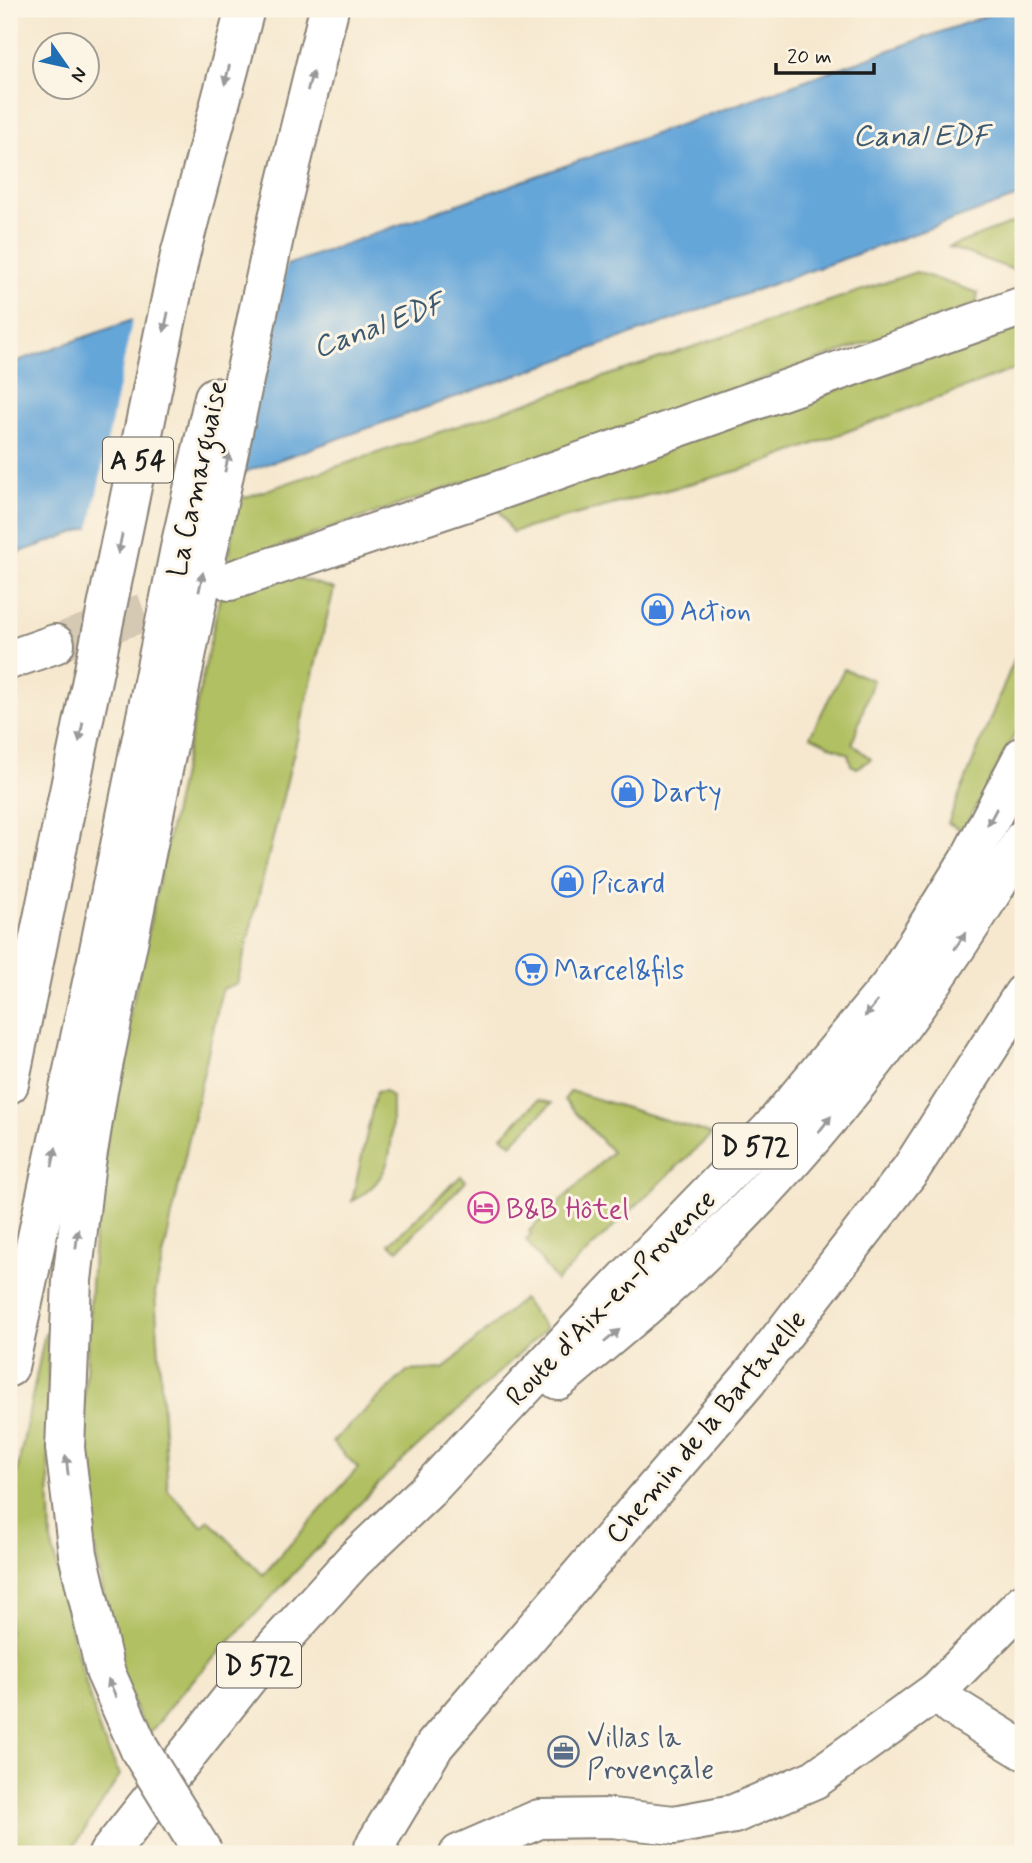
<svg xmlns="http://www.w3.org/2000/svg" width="1032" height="1863" font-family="Mynerve,sans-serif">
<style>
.green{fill:#b1c062;stroke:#666e3f;stroke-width:2}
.water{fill:#65a6d9;stroke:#40617a;stroke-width:2}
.pier{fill:#f6e8cf}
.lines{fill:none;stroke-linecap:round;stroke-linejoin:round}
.minor-tunnel{stroke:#d5c9b4;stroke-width:38;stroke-dasharray:38 19;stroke-linecap:butt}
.minor-casing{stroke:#898276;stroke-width:42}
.major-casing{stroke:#898276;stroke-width:42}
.highway-casing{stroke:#898276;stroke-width:42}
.minor{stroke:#fff;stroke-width:38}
.major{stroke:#fff;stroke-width:38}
.highway{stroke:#fff;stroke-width:38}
.highway-bridge-casing{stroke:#898276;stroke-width:42;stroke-linecap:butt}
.highway-bridge{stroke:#fff;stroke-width:38}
.oneway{fill:#999}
.labels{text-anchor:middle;stroke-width:6;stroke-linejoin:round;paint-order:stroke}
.shield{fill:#fcf5e5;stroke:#5f5d58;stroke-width:2}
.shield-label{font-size:26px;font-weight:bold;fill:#1c1c1c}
.street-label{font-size:28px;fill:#1c1c1c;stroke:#fcf5e5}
.shop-label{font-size:28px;fill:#366cbe;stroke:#fcf5e5;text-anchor:start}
.hotel-label{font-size:28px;fill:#b23c85;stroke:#fcf5e5;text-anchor:start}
.service-label{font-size:28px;fill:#4e5e75;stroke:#fcf5e5;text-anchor:start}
.water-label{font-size:30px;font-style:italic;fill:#3d5a71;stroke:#fcf5e5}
</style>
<rect width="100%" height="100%" fill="#fcf5e5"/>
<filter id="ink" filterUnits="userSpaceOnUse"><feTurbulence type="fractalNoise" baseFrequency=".0143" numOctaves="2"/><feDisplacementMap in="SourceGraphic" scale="14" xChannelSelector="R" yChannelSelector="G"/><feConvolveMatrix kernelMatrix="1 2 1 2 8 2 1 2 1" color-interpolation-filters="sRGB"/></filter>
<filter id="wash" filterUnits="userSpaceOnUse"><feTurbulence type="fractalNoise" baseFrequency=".00686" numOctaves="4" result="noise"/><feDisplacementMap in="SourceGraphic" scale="28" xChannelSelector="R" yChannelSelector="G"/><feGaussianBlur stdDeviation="1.57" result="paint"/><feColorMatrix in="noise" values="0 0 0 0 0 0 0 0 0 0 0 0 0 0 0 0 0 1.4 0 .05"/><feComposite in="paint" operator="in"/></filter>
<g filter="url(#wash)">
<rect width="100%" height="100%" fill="#f6e8cf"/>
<g class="green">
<path d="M 1023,219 L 1023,273 L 949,247 Z"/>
<path d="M 916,272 L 978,293 L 976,305 L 228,564 L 237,500 Z"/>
<path d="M 1023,326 L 1023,366 L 752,467 L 512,532 L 497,507 Z"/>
<path d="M 277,571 L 334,589 L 237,984 L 222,989 L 155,1293 L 168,1490 L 202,1526 L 209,1520 L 263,1575 L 358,1468 L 332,1442 L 407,1371 L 443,1369 L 523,1299 L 546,1329 L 387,1475 L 179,1695 L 147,1737 L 117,1665 L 80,1471 L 94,1236 L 114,1090 L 222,587 Z"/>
<path d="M 1023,638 L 1023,719 L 963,831 L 948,823 Z"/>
<path d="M 844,669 L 873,680 L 852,744 L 871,759 L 857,768 L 851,765 L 848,754 L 810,736 Z"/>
<path d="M 385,1091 L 392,1097 C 391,1142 398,1177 352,1201 L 376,1092 Z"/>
<path d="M 571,1091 L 712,1134 L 556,1281 L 526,1240 L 531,1234 L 529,1231 L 612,1152 L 564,1100 Z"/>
<path d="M 538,1100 L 552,1103 L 511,1144 L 502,1136 Z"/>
<path d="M 461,1176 L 466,1181 L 398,1250 L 389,1244 Z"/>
<path d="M 48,1332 L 48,1442 L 51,1541 L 73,1639 L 100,1733 L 120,1775 L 69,1854 L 9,1854 L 9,1512 L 45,1333 Z"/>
</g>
<path class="water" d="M 1005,9 L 1023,9 L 1023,195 L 9,556 L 9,364 Z"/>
<path class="pier" d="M 287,261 L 236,479 L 89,532 L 133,316 Z"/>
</g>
<g filter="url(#ink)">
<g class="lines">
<path class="minor-tunnel" d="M 55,644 L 195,594"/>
<defs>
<g id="minor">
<path d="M 230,581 L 472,500 L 1023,306"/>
<path d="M 9,660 L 55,644"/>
<path d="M 937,1691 L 952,1706 L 1023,1750"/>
<path d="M 380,1854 L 374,1847 L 435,1745 L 748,1380 L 911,1169 L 1023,994"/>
<path d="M 459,1854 L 539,1819 L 612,1818 L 674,1825 L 734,1814 L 815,1779 L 937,1691 L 1023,1603"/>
</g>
<g id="major">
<path d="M 558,1380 C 611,1336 665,1292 714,1243 C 806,1152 888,1051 959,943 C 981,909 1004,875 1023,839"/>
<path d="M 108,1854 L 250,1675 L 353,1561 L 428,1490 L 619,1286 L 771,1129 L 890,986 L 970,858 L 1023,756"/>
</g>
<g id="highway">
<path d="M 180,255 L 245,9"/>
<path d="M 9,1084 L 95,665"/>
<path d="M 9,1367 L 99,950 L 181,543 L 214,397"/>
<path d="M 140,1750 L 105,1671 L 78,1554 L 65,1448 L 72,1280 L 85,1170 L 98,1091 L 193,622 L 278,218 L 329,9"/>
</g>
</defs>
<use href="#minor" class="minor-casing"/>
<use href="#major" class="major-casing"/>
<use href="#highway" class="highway-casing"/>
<use href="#minor" class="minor"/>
<use href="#major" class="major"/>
<use href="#highway" class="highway"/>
<defs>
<g id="highway-bridge">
<path d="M 95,665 L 180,255"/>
<path d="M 140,1750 L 204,1854"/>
</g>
</defs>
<use href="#highway-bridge" class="highway-bridge-casing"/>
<use href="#highway-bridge" class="highway-bridge"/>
</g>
<defs><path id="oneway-solid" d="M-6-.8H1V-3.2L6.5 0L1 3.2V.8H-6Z" transform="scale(1.75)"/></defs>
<g class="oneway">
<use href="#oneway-solid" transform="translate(227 75) rotate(104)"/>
<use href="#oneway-solid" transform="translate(310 81) rotate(-75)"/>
<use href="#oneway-solid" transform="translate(166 322) rotate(102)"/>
<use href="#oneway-solid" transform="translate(227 462) rotate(-78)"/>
<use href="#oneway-solid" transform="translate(120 544) rotate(102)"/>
<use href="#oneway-solid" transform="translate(201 582) rotate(-78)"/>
<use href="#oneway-solid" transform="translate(81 732) rotate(101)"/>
<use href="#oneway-solid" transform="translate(992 817) rotate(118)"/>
<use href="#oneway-solid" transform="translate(960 941) rotate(-57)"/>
<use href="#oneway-solid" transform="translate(871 1009) rotate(130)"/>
<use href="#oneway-solid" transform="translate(825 1124) rotate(-52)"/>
<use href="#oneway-solid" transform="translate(54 1157) rotate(-78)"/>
<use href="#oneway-solid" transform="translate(77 1239) rotate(-83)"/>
<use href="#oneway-solid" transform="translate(612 1336) rotate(-40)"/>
<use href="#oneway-solid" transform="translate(67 1465) rotate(-97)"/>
<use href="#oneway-solid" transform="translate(112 1688) rotate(-114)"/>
</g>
</g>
<defs>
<symbol id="shop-ring" viewBox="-11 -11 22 22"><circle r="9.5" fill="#fcf5e5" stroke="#3f7fe0" stroke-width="1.5"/><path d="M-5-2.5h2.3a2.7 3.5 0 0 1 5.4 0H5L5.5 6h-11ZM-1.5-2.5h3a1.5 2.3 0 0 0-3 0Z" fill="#3f7fe0"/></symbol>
<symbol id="supermarket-ring" viewBox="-11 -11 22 22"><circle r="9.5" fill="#fcf5e5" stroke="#3f7fe0" stroke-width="1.5"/><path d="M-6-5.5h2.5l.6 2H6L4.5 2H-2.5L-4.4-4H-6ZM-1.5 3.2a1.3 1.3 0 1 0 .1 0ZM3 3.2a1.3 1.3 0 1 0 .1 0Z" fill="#3f7fe0"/></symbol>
<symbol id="hotel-ring" viewBox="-11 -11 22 22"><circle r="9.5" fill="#fcf5e5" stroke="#d1479c" stroke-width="1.5"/><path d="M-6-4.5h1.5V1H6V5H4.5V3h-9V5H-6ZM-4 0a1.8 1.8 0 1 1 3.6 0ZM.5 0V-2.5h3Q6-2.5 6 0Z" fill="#d1479c"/></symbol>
<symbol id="office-ring" viewBox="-11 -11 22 22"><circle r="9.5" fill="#fcf5e5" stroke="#5c6f8a" stroke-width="1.5"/><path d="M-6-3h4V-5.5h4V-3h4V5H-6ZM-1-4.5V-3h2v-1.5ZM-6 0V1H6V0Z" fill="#5c6f8a"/></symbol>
</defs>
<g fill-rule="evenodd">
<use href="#shop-ring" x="640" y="592" width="35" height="35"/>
<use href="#shop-ring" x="610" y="774" width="35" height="35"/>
<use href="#shop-ring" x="550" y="864" width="35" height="35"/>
<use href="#supermarket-ring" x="514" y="952" width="35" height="35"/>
<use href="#hotel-ring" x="466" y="1190" width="35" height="35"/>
<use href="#office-ring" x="546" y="1734" width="35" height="35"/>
</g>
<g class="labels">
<g class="shield">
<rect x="103" y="437.5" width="70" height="45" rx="5"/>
<rect x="713" y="1123.5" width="84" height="45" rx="5"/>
<rect x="217" y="1642.5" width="84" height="45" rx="5"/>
</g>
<g class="shield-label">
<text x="138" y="469">A 54</text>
<text x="755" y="1155">D 572</text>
<text x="259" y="1674">D 572</text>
</g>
<g class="street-label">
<text transform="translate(196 478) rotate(-78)" y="10">La Camarguaise</text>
<text transform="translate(610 1297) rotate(-46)" y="10">Route d'Aix-en-Provence</text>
<text transform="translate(705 1426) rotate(-50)" y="10">Chemin de la Bartavelle</text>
</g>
<g class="shop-label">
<text x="680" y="620">Action</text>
<text x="650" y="801">Darty</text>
<text x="591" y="892">Picard</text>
<text x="554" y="979">Marcel&amp;fils</text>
</g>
<g class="hotel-label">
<text x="506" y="1218">B&amp;B Hôtel</text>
</g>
<g class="service-label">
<text x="587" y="1746">Villas la<tspan x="587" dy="32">Provençale</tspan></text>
</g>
<g class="water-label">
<text x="921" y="145">Canal EDF</text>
<text transform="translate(378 325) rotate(-20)" y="10">Canal EDF</text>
</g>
</g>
<rect width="1032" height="1863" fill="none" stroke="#fcf5e5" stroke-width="35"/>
<g transform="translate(66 66) rotate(124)"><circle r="33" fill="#fcf5e5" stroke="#a29e95" stroke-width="2"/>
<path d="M0-5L12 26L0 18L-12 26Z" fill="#1f6fb2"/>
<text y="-10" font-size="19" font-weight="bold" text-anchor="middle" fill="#1c1c1c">N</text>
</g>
<path d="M776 63v10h98v-10" fill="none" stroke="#1c1c1c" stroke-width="3.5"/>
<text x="787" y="63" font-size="21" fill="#1c1c1c" stroke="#fcf5e5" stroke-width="5" paint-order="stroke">20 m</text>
</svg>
